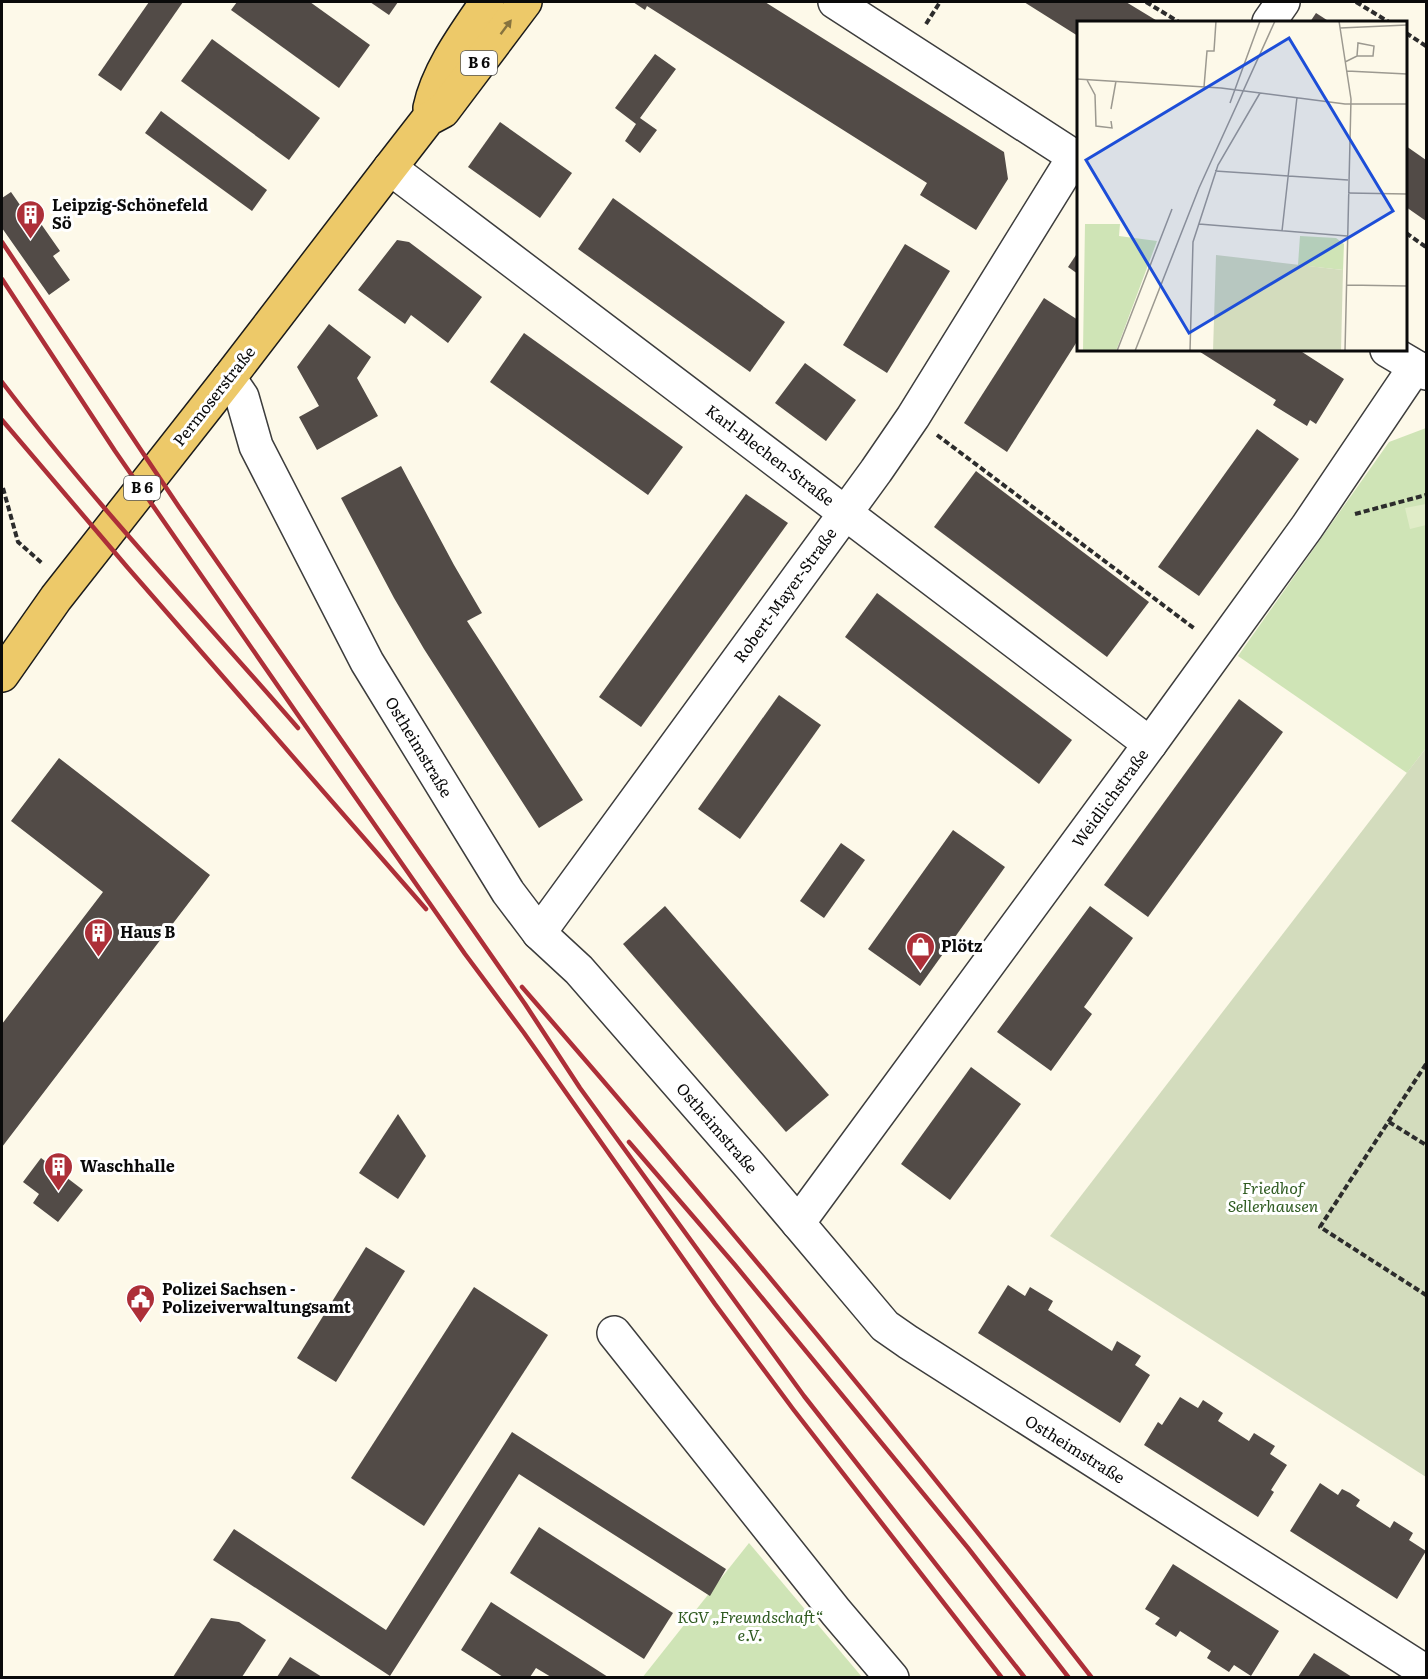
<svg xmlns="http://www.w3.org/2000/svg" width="1428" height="1679" font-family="Literata,serif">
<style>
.green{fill:#cfe4b6}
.cemetery{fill:#d3dcbd}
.pitch{fill:#e0ecc7}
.building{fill:#524b47}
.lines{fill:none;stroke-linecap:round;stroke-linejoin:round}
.minor-casing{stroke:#3d3d3d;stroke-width:36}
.major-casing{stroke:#1b1b1b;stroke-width:36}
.path{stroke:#2c2c2c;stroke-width:4;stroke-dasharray:6 3;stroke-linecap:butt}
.minor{stroke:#fff;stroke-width:33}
.major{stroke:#edc969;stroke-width:33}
.rail{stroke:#ad2f38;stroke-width:4.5}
.oneway{fill:#87733e}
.labels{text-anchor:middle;stroke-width:6;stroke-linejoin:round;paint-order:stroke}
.shield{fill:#fff;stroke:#545454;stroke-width:1.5}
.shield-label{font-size:15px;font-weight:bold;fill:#0a0a0a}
.poi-label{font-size:16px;font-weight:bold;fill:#0a0a0a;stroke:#fff;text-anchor:start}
.street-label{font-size:16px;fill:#0a0a0a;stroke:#fff}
.park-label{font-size:16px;font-style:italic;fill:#2f5b21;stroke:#fff}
.inset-road{fill:none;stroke:#9c9990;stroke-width:1.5}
.view{fill:#1d4ed8;fill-opacity:0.15;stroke:#1d4ed8;stroke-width:3}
.inset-edge{fill:none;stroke:#0a0a0a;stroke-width:3}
</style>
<rect width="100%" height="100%" fill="#fdf9e9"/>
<g class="green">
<path d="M 1426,428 L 1426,748 L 1407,773 L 1238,656 L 1389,442 Z"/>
<path d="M 749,1543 L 862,1677 L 642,1678 Z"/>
</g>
<path class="cemetery" d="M 1426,748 L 1426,1477 L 1050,1236 Z"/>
<path class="pitch" d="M 1426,504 L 1426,525 L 1410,529 L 1405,508 Z"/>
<g class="building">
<path d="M 149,2 L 183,2 L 121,91 L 98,75 Z"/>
<path d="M 237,2 L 310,2 L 370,45 L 339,88 L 231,10 Z"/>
<path d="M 370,2 L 398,2 L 389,15 Z"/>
<path d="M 633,2 L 765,2 L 1004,152 L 1008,179 L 976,230 L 920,195 L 927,183 L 647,6 L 645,10 Z"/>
<path d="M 1024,2 L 1126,2 L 1159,22 L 1078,22 L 1078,36 Z"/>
<path d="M 1316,13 L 1330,22 L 1310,22 Z"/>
<path d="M 212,39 L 320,118 L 289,160 L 181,81 Z"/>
<path d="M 655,54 L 676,69 L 640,118 L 657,130 L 640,153 L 625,141 L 636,124 L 615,108 Z"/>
<path d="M 161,111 L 267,190 L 252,211 L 145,133 Z"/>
<path d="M 500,122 L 572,173 L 540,218 L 468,167 Z"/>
<path d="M 1406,146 L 1426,160 L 1426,221 L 1406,207 Z"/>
<path d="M 11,192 L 27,215 L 32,211 L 60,251 L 53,256 L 70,280 L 49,295 L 2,228 L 2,198 Z"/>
<path d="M 613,198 L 785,322 L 750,372 L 578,249 Z"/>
<path d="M 397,240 L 409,242 L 482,297 L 448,343 L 411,315 L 405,324 L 358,290 Z"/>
<path d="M 905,244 L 950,271 L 887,373 L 843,345 Z"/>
<path d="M 1078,252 L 1078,274 L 1068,267 Z"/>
<path d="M 1044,298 L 1078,320 L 1078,340 L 1007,452 L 964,423 Z"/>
<path d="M 329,324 L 371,357 L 357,378 L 378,416 L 317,450 L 299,417 L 319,406 L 297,367 Z"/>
<path d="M 524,333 L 683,447 L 648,495 L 490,382 Z"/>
<path d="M 1197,350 L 1299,350 L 1344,379 L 1316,424 L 1310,420 L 1307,426 L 1273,405 L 1276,400 Z"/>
<path d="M 805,363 L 856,400 L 826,441 L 775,403 Z"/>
<path d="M 1257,429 L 1299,459 L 1199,596 L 1158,567 Z"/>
<path d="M 401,466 L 454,565 L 482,613 L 467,621 L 583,800 L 539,828 L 424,649 L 394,598 L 341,498 Z"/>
<path d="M 976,471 L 1149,602 L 1107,657 L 934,527 Z"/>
<path d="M 746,494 L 788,523 L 641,727 L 599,697 Z"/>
<path d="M 877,593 L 1072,740 L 1039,784 L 845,637 Z"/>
<path d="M 779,695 L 821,725 L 740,839 L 698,809 Z"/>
<path d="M 1239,699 L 1283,732 L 1148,917 L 1104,885 Z"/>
<path d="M 59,758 L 210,875 L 2,1147 L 2,1024 L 103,892 L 11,821 Z"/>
<path d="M 953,830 L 1005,867 L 920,986 L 868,949 Z"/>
<path d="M 841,843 L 865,860 L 824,918 L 800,901 Z"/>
<path d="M 665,906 L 829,1095 L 786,1132 L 623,944 Z"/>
<path d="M 1090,906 L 1133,938 L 1084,1007 L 1092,1014 L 1051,1071 L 997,1032 Z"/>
<path d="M 971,1067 L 1021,1104 L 950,1200 L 901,1164 Z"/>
<path d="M 398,1114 L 426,1156 L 398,1199 L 359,1173 Z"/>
<path d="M 41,1158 L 83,1190 L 58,1222 L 33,1203 L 39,1194 L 23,1182 Z"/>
<path d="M 366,1247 L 405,1271 L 336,1382 L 297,1358 Z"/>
<path d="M 1008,1285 L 1025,1296 L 1030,1287 L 1053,1301 L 1048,1310 L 1112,1351 L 1117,1341 L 1141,1356 L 1135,1365 L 1150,1375 L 1120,1423 L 978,1333 Z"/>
<path d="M 474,1287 L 548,1335 L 424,1526 L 351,1478 Z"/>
<path d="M 1180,1397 L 1198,1408 L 1203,1400 L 1223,1413 L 1218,1421 L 1249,1441 L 1254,1433 L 1275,1446 L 1270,1454 L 1287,1465 L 1271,1490 L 1274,1492 L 1258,1517 L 1144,1445 L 1158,1422 L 1162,1425 Z"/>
<path d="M 512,1432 L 726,1569 L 710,1596 L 519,1474 L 390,1676 L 213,1560 L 234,1529 L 386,1630 Z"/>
<path d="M 1320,1483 L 1338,1495 L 1342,1489 L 1350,1493 L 1360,1500 L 1356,1506 L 1390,1528 L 1394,1521 L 1413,1533 L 1409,1540 L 1426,1551 L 1397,1599 L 1290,1531 Z"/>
<path d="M 539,1527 L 673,1613 L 644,1659 L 510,1573 Z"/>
<path d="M 1173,1564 L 1279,1631 L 1251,1676 L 1234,1665 L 1229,1672 L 1207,1658 L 1211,1651 L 1180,1631 L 1176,1637 L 1155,1624 L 1160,1618 L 1145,1609 Z"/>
<path d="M 491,1602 L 608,1677 L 551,1677 L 536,1668 L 530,1677 L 503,1677 L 461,1650 Z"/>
<path d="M 211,1618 L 239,1622 L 266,1640 L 242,1677 L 173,1677 Z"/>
<path d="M 1314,1653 L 1352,1677 L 1298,1677 Z"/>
<path d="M 290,1657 L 322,1677 L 277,1677 Z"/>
</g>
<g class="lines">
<defs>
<g id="minor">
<path d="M 835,2 L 1078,159"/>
<path d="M 1269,22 L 1283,2"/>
<path d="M 390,168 L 1150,744"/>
<path d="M 1387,350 L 1426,373"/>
<path d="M 229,378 L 242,397 L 256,446 L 367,662 L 508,892 L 539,933 L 579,970 L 750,1166 L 885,1326 L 908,1342 L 1426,1672"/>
<path d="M 539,933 L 876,471 L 913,417 L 1074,157"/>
<path d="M 798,1223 L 1150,744 L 1307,527 L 1415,367"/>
<path d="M 614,1333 L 836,1612 L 892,1678"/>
</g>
<g id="major">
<path d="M 430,108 C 438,70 466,33 487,2"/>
<path d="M 2,675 L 56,598 L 229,378 L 390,168 L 428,119 L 443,111 L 525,2"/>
</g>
</defs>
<use href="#minor" class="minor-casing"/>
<use href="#major" class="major-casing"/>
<g class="path">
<path d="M 1146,2 L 1179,22"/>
<path d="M 1356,2 L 1389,22"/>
<path d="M 926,24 L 940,2"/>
<path d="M 1406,33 L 1426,46"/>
<path d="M 1406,233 L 1426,247"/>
<path d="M 937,435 L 1195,629"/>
<path d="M 3,488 L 18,542 L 43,564"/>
<path d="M 1355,514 L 1426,495"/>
<path d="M 1426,1064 L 1320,1227 L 1426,1295"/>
<path d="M 1389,1122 L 1426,1145"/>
</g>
<use href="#minor" class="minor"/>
<use href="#major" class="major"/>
<g class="rail">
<path d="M 2,242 L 179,507 L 525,1004 L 580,1088 L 804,1396 L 1025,1678"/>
<path d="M 2,279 L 115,451 L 298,715 L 465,954 L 524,1033 L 715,1304 L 793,1409 L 1002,1678"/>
<path d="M 2,382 C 94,503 199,614 298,728"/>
<path d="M 2,420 L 128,568 L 426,909"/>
<path d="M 522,987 C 718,1212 909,1442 1092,1678"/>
<path d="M 629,1142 L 735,1265 L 968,1548 L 1069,1678"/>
</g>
</g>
<defs><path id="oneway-solid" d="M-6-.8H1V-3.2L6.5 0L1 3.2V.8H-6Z" transform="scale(1.5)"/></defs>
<use class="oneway" href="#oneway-solid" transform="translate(506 27) rotate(-53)"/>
<defs>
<symbol id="building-pin" viewBox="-11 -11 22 30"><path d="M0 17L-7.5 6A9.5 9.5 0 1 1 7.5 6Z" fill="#ad2f38" stroke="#fff"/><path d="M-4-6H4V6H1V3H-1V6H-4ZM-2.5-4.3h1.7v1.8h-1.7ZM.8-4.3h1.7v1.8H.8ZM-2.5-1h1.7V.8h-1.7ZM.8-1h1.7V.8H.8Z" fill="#fff"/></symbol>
<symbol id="shop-pin" viewBox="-11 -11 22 30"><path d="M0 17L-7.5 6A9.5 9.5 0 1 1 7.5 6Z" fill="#ad2f38" stroke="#fff"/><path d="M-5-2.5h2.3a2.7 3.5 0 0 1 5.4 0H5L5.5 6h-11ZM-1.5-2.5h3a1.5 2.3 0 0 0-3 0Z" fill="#fff"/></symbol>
<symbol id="civic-pin" viewBox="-11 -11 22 30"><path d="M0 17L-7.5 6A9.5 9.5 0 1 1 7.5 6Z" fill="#ad2f38" stroke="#fff"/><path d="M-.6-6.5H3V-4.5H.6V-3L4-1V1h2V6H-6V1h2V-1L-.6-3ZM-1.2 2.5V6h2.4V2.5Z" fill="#fff"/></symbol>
</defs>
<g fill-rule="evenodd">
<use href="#building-pin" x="14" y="198" width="33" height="45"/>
<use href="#building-pin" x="82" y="916" width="33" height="45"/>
<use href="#shop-pin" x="904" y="930" width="33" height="45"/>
<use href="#building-pin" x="42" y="1150" width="33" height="45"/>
<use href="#civic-pin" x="124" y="1282" width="33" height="45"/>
</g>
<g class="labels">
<g class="shield">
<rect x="461" y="51" width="36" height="24" rx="4.5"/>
<rect x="124" y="476" width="36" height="24" rx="4.5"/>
</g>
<g class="shield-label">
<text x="479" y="68">B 6</text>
<text x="142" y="493">B 6</text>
</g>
<g class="poi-label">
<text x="52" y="211">Leipzig-Schönefeld<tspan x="52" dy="18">Sö</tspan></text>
<text x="120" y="938">Haus B</text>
<text x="941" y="952">Plötz</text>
<text x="80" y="1172">Waschhalle</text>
<text x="162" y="1295">Polizei Sachsen -<tspan x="162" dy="18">Polizeiverwaltungsamt</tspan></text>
</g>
<g class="street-label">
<text transform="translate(214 396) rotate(-52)" y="6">Permoserstraße</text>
<text transform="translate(770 455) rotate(37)" y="6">Karl-Blechen-Straße</text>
<text transform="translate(785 595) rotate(-54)" y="6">Robert-Mayer-Straße</text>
<text transform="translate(419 747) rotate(59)" y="6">Ostheimstraße</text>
<text transform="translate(1110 798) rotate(-54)" y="6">Weidlichstraße</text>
<text transform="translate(717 1128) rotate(49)" y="6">Ostheimstraße</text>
<text transform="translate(1075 1449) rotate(32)" y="6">Ostheimstraße</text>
</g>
<g class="park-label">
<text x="1273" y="1194">Friedhof<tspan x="1273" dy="18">Sellerhausen</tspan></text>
<text x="750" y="1623">KGV „Freundschaft“<tspan x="750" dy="18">e.V.</tspan></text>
</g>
</g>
<g transform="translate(1077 21)">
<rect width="330" height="330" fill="#fdf9e9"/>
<path d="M 8,203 L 43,203 L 42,215 L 80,220 L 39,330 L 6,330 ZM 223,215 L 259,217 L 267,223 L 266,249 L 221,244 Z" fill="#cfe4b6"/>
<path d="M 139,234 L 266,249 L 264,330 L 136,330 Z" fill="#d3dcbd"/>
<path class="inset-road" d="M 262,0 L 274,78 L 268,330M 263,7 L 330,4M 268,41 L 280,35 L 296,35 L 297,25 L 281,22 L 280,35M 270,50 L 330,53M 0,58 L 144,67 L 268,83 L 330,83M 10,59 L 18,74 L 19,105 L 35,107 L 34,100M 127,66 L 130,30 L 137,30 L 139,0M 153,82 L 183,0M 34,88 L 39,60M 138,150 L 271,159M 271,172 L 330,173M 122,203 L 270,215M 205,210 L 220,76M 270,264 L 330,265M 40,330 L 95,188M 58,330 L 122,167 L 198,0M 113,330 L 116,221 L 141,144 L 183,72"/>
<path class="view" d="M 212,17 L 316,190 L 112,312 L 9,139 Z"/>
<rect width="330" height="330" class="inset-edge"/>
</g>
<rect width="1428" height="1679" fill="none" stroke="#0a0a0a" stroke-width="6"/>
</svg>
